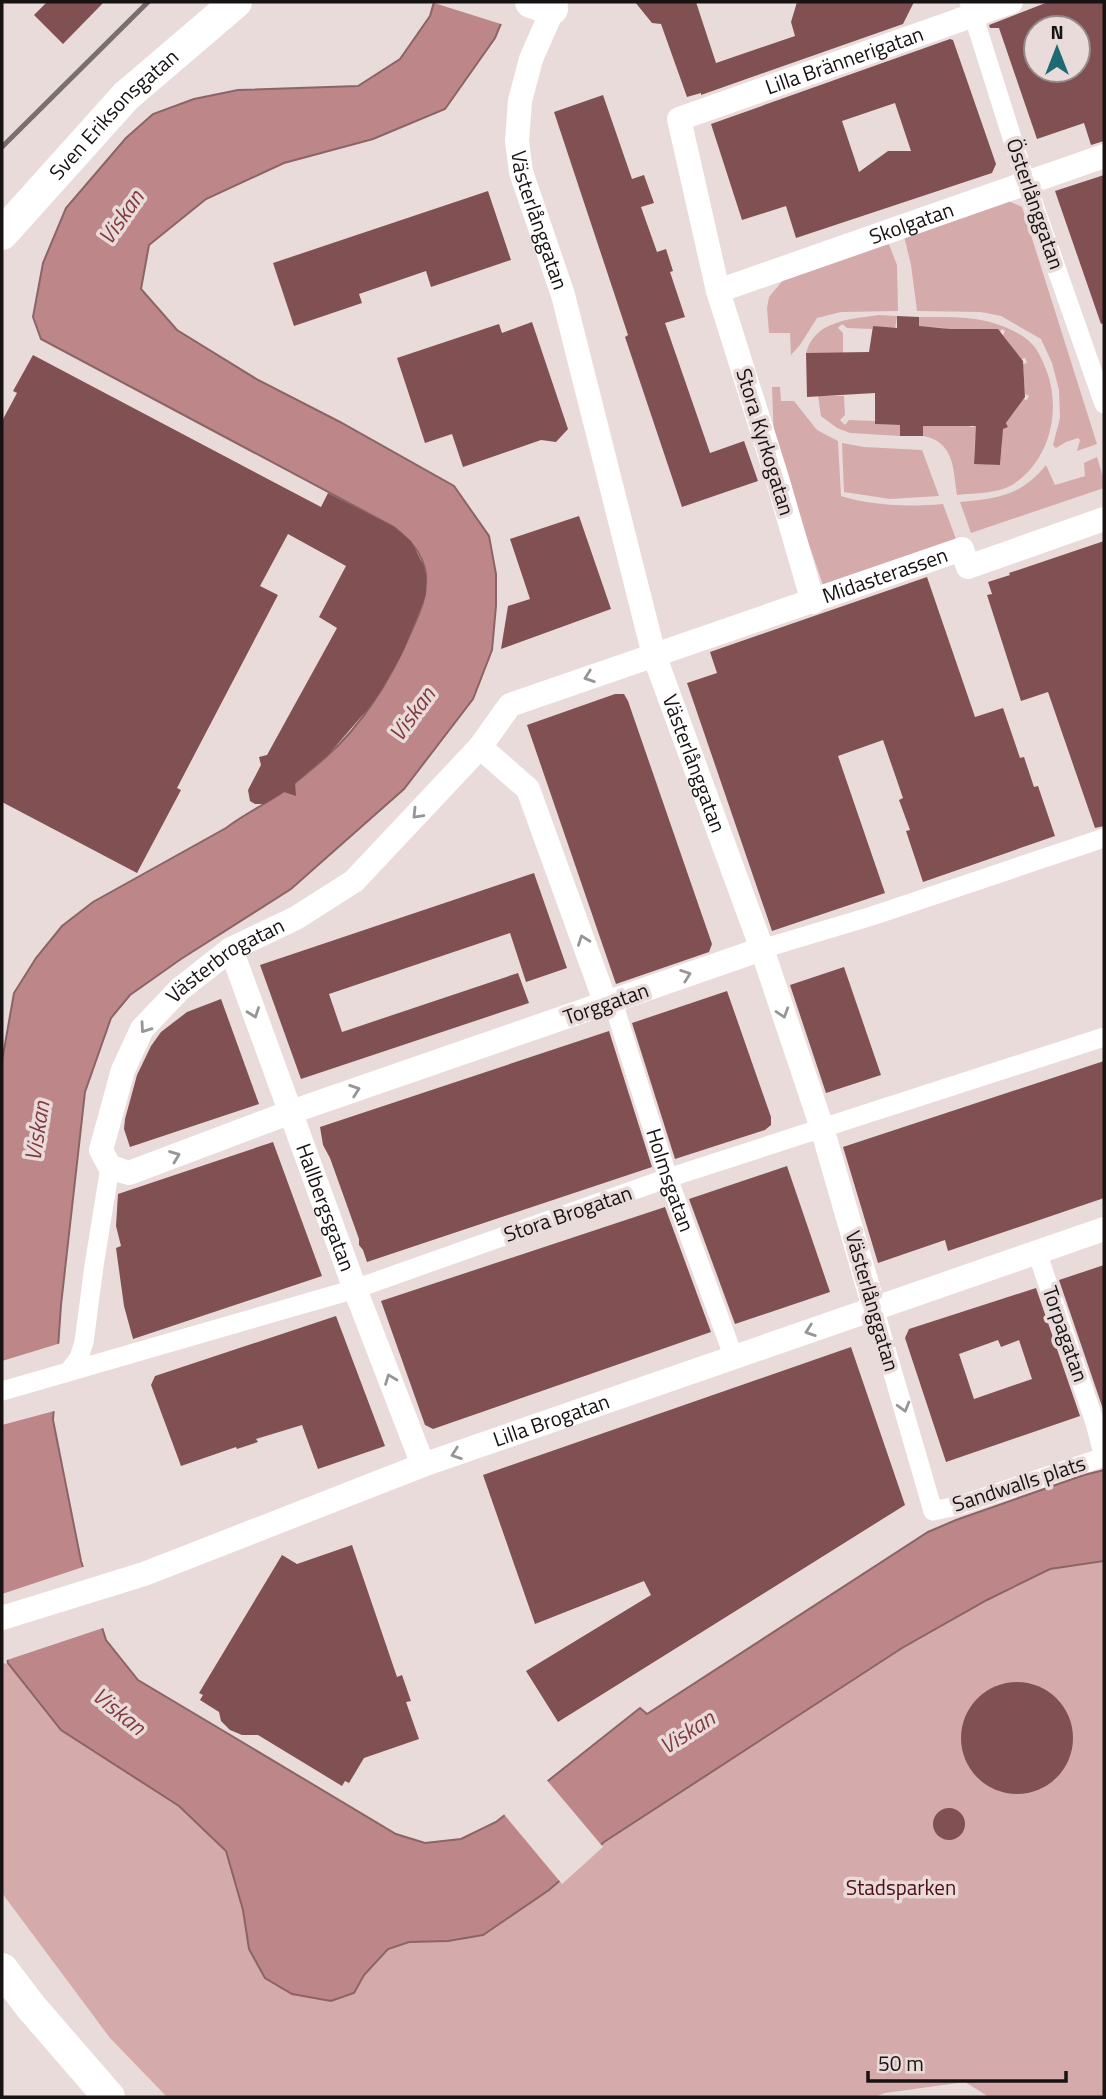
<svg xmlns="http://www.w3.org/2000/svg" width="1106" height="2099" font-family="'Titillium Web',sans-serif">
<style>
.green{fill:#d5aaab}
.water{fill:#bd8789;stroke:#8c6466;stroke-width:2}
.pier{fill:#eadbdb}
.building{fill:#815053;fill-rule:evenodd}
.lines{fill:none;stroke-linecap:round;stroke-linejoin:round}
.pedestrian{stroke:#fff;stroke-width:19}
.minor{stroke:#fff;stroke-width:24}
.tertiary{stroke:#fff;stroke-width:32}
.rail{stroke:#796f6f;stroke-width:5}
.oneway{stroke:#979595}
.labels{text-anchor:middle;stroke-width:7;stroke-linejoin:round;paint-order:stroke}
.street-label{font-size:21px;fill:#181313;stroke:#eadbdb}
.park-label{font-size:21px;fill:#4f0c18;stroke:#eadbdb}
.water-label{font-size:23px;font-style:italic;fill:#813b41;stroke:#eadbdb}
</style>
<rect width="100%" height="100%" fill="#eadbdb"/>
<g class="green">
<path d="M 1004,199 L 1022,207 L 1024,213 L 1097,444 L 1077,451 L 1080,440 L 1078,438 L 1066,442 L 1056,448 L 1053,445 L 1060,418 L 1059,390 L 1052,363 L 1041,339 L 1001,316 L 981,312 L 917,311 L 911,265 L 904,236 Z"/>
<path d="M 888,242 L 897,265 L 898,311 L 841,312 L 817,318 L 800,345 L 791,355 L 790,333 L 769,333 L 767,308 L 769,297 L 784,279 Z"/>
<path d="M 879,315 L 897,316 L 895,330 L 877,330 L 877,326 L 873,326 L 872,329 L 847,328 L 842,324 L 838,328 L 843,333 L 843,353 L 806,353 C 815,320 851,319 879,315 Z"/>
<path d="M 919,317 C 958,317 990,315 1024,337 C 1037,346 1041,357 1047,372 C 1061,410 1050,459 1015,483 C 1000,494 975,493 957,495 C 953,467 954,442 923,436 L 923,426 L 970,423 L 970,427 L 974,427 L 975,423 L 988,424 L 975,439 L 974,463 L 1000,465 L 1002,441 L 1001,425 L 1003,429 L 1008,427 L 1006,423 L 1023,399 L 1027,400 L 1029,396 L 1025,394 L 1023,364 L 1027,363 L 1025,358 L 1021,359 L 1003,335 L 1005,331 L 1002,329 L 999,333 L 970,329 L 966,329 L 965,332 L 945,332 L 945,328 L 919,327 Z"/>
<path d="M 772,387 L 780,387 L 781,401 L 794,401 L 817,430 L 838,441 L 841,496 C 874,506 909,507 943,504 L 956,539 L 823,585 L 774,442 Z"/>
<path d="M 818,396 L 844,396 L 845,415 L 840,420 L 845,425 L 849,420 L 875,421 L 876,424 L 900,425 L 900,436 L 850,433 L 837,428 L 821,416 Z"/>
<path d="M 842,443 L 864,447 L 922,450 L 939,496 L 890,499 L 844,492 Z"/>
<path d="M 1097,457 L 1104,480 L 1104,488 L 971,533 L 960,502 C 998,498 1021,496 1046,465 L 1055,485 L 1085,476 L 1084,463 Z"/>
<path d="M 1104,1561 L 1104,2097 L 989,2097 L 965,2082 L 885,2093 L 874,2097 L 167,2097 L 110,2038 L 2,1893 L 2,1664 L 8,1663 L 61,1730 L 179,1806 L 226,1851 L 243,1910 L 249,1949 L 354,1993 L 364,1975 L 388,1949 L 409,1942 L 448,1941 L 549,1890 L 604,1842 L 902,1648 L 987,1600 L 1050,1569 Z"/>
</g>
<path class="water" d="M 434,2 L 510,2 L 495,38 L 445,109 L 373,139 L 284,163 L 206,199 L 149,245 L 141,289 L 177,330 L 258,380 L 340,422 L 454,486 L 489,536 L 496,574 L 496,606 L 492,650 L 473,699 L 404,789 L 291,889 L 181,959 L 130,995 L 111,1018 L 85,1092 L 61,1305 L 53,1420 L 81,1561 L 106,1640 L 138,1680 L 396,1834 L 425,1843 L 461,1839 L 496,1822 L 640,1708 L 647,1714 L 928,1532 L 956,1520 L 1084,1475 L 1104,1470 L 1104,1561 L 1050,1569 L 987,1600 L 902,1648 L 604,1842 L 549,1890 L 483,1935 L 448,1941 L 409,1942 L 388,1949 L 364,1975 L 354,1993 L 331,2001 L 292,1994 L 265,1978 L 249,1949 L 243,1910 L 226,1851 L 179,1806 L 61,1730 L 8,1663 L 2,1630 L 2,1061 L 14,993 L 36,958 L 62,926 L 93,902 L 226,828 C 243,815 262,806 280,794 C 296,783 311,770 326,757 C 364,723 392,677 412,630 C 420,612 428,595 426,574 C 423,553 410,540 394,527 L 41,339 L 33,317 L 43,263 L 66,208 L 126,138 L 153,114 L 194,99 L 238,90 L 358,86 L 400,59 L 430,16 Z"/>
<g class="pier">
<path d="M 431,2 L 513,2 L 504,25 Z"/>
<path d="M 61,1343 L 58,1410 L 2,1425 L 2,1361 Z"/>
<path d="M 86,1566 L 106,1627 L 4,1661 L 2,1649 L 2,1594 Z"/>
<path d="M 545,1778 L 603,1847 L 562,1884 L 502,1812 Z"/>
</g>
<g class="building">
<path d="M 47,2 L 104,2 L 63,44 L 34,15 Z"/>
<path d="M 635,2 L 696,2 L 716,63 L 795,36 L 791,22 L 797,2 L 914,2 L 903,24 L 701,95 L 701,93 L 687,97 L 661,24 L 652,23 Z"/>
<path d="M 1048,2 L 1104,2 L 1104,141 L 1091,145 L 1084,123 L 1037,139 L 999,28 L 990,28 L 989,25 ZM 1036,28 L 1078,28 L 1078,70 L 1036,70 Z"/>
<path d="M 950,39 L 953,40 L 996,164 L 992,173 L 796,238 L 786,206 L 742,220 L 711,124 ZM 895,103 L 911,151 L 888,151 L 859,172 L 842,121 Z"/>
<path d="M 603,95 L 632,179 L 644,175 L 654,203 L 641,207 L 657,252 L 666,249 L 673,271 L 670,272 L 685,317 L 665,323 L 710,453 L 744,441 L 758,481 L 682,507 L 625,337 L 628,335 L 554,112 Z"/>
<path d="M 1104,175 L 1104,323 L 1101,324 L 1055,191 Z"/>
<path d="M 488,191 L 511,260 L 431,287 L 426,271 L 359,294 L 362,303 L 294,326 L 273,263 Z"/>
<path d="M 897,316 L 919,317 L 919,326 L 950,329 L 998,329 L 1023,361 L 1025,397 L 1006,423 L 1008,427 L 1003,429 L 1000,465 L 974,464 L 976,426 L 923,426 L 923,436 L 900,436 L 900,425 L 875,424 L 875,393 L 807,397 L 806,353 L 869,352 L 873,326 L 897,328 Z"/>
<path d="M 532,322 L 568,429 L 556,442 L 541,440 L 463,467 L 452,434 L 425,443 L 397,358 L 499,324 L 502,333 Z"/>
<path d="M 33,355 L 321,507 L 328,493 L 394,527 L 411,541 L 424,566 L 426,576 L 426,594 L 422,605 L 402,654 L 381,691 L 368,709 L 328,755 L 295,783 L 296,796 L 284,792 L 264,804 L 255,804 L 250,801 L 248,790 L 261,765 L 259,757 L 267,755 L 337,628 L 319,617 L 346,566 L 288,534 L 260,586 L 278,595 L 177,788 L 181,790 L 137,873 L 2,802 L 2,421 L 17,393 L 13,391 Z"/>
<path d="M 579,516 L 611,609 L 501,649 L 508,606 L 530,599 L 510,539 Z"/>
<path d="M 1104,541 L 1104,826 L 1095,828 L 1048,692 L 1021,701 L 987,595 L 992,594 L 988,582 L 1010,575 L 1009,573 Z"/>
<path d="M 927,577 L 975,717 L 1003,708 L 1020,758 L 1024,757 L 1034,787 L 1038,786 L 1055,836 L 923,882 L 906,831 L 910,830 L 899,800 L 903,798 L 883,740 L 838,756 L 885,893 L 772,931 L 687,683 L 717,673 L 710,652 Z"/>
<path d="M 615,694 L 624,694 L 628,701 L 712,944 L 709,952 L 616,984 L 527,725 Z"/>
<path d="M 534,873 L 567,968 L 526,982 L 510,933 L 329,994 L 342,1032 L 518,973 L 529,1003 L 301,1079 L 260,965 Z"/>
<path d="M 844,967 L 881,1075 L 826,1093 L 790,985 Z"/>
<path d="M 727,991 L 771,1117 L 771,1125 L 765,1130 L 675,1159 L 632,1023 Z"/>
<path d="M 221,999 L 259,1104 L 130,1147 L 124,1129 L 125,1119 L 137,1075 L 151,1046 L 161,1032 L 187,1012 Z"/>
<path d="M 609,1031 L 652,1167 L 367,1262 L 363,1250 L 359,1245 L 359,1239 L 330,1158 L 323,1145 L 320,1127 Z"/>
<path d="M 1104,1061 L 1104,1198 L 948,1251 L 945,1240 L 878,1263 L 843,1147 Z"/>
<path d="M 273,1142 L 322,1276 L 133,1339 L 124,1306 L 116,1248 L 121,1246 L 116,1226 L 118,1194 Z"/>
<path d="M 787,1166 L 830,1292 L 735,1324 L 689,1199 Z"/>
<path d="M 665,1207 L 711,1332 L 433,1429 L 425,1425 L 381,1301 Z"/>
<path d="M 1104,1265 L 1104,1408 L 1103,1409 L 1059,1280 Z"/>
<path d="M 1036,1288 L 1080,1416 L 946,1462 L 905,1338 L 909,1329 ZM 998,1340 L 1001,1347 L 1019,1340 L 1032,1379 L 974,1399 L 959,1354 Z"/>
<path d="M 336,1316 L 385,1446 L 318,1469 L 302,1425 L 256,1439 L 258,1442 L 237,1449 L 236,1447 L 181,1466 L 151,1385 L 155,1376 Z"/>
<path d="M 851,1347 L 905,1505 L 558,1722 L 526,1671 L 651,1595 L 644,1581 L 535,1624 L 483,1475 Z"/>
<path d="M 352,1545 L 397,1677 L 402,1675 L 411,1701 L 406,1702 L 419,1739 L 364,1758 L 349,1783 L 345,1781 L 342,1786 L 258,1735 L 242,1735 L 230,1730 L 221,1721 L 219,1712 L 200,1700 L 203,1695 L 199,1693 L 282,1555 L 297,1564 Z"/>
<circle cx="1017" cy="1738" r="56"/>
<circle cx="949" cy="1824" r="16"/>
</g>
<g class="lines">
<g class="pedestrian">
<path d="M 969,2 L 1026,182 L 1104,404"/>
<path d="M 762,949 L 872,916 L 1104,838"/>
<path id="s1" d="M 613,1002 L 668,1178 L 734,1358"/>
<path d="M 1037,1252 L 1095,1423 L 1104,1457"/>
<path d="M 874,1308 L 933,1511 L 961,1505 L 1104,1457"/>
<path d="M 69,1371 L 79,1358 L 84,1342 L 94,1266 L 110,1167"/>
<path d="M 2,1391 L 355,1289 L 668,1178 L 1104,1037"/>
</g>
<g class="minor">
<path id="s2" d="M 556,2 L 531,59 L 520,101 L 517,141 L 521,172 L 563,295 L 654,655 L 762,949 L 822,1128 L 874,1308"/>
<path id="s3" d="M 718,291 L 1104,156"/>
<path id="s4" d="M 813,602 L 777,478 L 718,291 L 679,119 L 1011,2"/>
<path d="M 480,747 L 528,789 L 606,1004"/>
<path id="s5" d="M 231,949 L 355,1289 L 423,1465"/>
<path id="s6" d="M 762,949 L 291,1112 L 129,1173 L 110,1167 L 101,1150 L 123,1070 L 142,1029 L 180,989 L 231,949 L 296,918 L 354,881 L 480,747 L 510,705 L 962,549 L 968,567 L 1104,519"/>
<path id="s7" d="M 2,1618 L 144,1574 L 423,1465 L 1104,1229"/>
</g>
<g class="tertiary">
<path d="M 531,2 L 552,9"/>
<path id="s8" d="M 2,234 L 126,96 L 236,2"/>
<path d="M 2,1969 L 31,2007 L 109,2097"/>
</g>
<path class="rail" d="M 2,147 L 148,2"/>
</g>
<defs><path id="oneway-chevron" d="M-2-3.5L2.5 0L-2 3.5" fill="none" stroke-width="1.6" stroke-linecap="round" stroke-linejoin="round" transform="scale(1.75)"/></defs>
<g class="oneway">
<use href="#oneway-chevron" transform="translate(589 677) rotate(161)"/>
<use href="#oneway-chevron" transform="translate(417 814) rotate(134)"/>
<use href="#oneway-chevron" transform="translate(583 940) rotate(-110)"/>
<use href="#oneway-chevron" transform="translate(686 975) rotate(-20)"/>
<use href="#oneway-chevron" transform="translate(254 1013) rotate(70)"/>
<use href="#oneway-chevron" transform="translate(783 1013) rotate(72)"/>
<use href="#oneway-chevron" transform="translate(145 1028) rotate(125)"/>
<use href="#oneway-chevron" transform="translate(355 1090) rotate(-19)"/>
<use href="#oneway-chevron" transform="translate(175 1156) rotate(-21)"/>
<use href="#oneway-chevron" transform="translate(810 1331) rotate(161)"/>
<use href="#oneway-chevron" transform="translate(390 1379) rotate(-111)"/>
<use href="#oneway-chevron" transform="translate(904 1407) rotate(74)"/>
<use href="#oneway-chevron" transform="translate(456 1454) rotate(161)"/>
</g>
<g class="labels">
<g class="street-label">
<text dy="7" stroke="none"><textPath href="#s4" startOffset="677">Lilla Brännerigatan</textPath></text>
<text dy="7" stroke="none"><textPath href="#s8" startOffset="164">Sven Eriksonsgatan</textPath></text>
<text transform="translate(1035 204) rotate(71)" y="7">Österlånggatan</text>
<text dy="7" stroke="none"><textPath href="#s2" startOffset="228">Västerlånggatan</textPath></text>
<text dy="7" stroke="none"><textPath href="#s3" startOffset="205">Skolgatan</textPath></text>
<text transform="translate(765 442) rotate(73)" y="7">Stora Kyrkogatan</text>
<text dy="7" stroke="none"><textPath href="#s6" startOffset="1732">Midasterassen</textPath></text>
<text dy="7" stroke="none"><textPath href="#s2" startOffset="794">Västerlånggatan</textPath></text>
<text dy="7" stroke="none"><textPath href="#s6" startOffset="948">Västerbrogatan</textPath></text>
<text transform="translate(606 1004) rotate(-19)" y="7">Torggatan</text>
<text dy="7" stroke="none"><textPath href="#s1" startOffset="187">Holmsgatan</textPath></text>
<text dy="7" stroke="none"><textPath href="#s5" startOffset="275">Hallbergsgatan</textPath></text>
<text transform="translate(568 1214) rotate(-19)" y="7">Stora Brogatan</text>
<text transform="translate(872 1301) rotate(74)" y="7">Västerlånggatan</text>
<text transform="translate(1065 1334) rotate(71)" y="7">Torpagatan</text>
<text dy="7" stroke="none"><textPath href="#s7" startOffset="584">Lilla Brogatan</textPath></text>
<text transform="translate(1019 1484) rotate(-18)" y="7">Sandwalls plats</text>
</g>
<g class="park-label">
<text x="901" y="1895">Stadsparken</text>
</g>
<g class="water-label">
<text transform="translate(121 217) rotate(-55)" y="8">Viskan</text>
<text transform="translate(412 714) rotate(-54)" y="8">Viskan</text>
<text transform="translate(37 1131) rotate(-81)" y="8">Viskan</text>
<text transform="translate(119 1711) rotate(39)" y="8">Viskan</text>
<text transform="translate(687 1732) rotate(-33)" y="8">Viskan</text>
</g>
</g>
<rect width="1106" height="2099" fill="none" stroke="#181313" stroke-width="7"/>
<g transform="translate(1057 49)"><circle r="33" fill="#eadbdb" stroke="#968b8b" stroke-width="2"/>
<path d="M0-5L12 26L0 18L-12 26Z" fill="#1e6972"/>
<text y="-10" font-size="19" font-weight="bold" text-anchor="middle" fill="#181313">N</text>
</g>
<path d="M868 2071v10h198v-10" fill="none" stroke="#181313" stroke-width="3.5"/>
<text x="878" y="2071" font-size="21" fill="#181313" stroke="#eadbdb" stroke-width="5" paint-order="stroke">50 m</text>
</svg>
